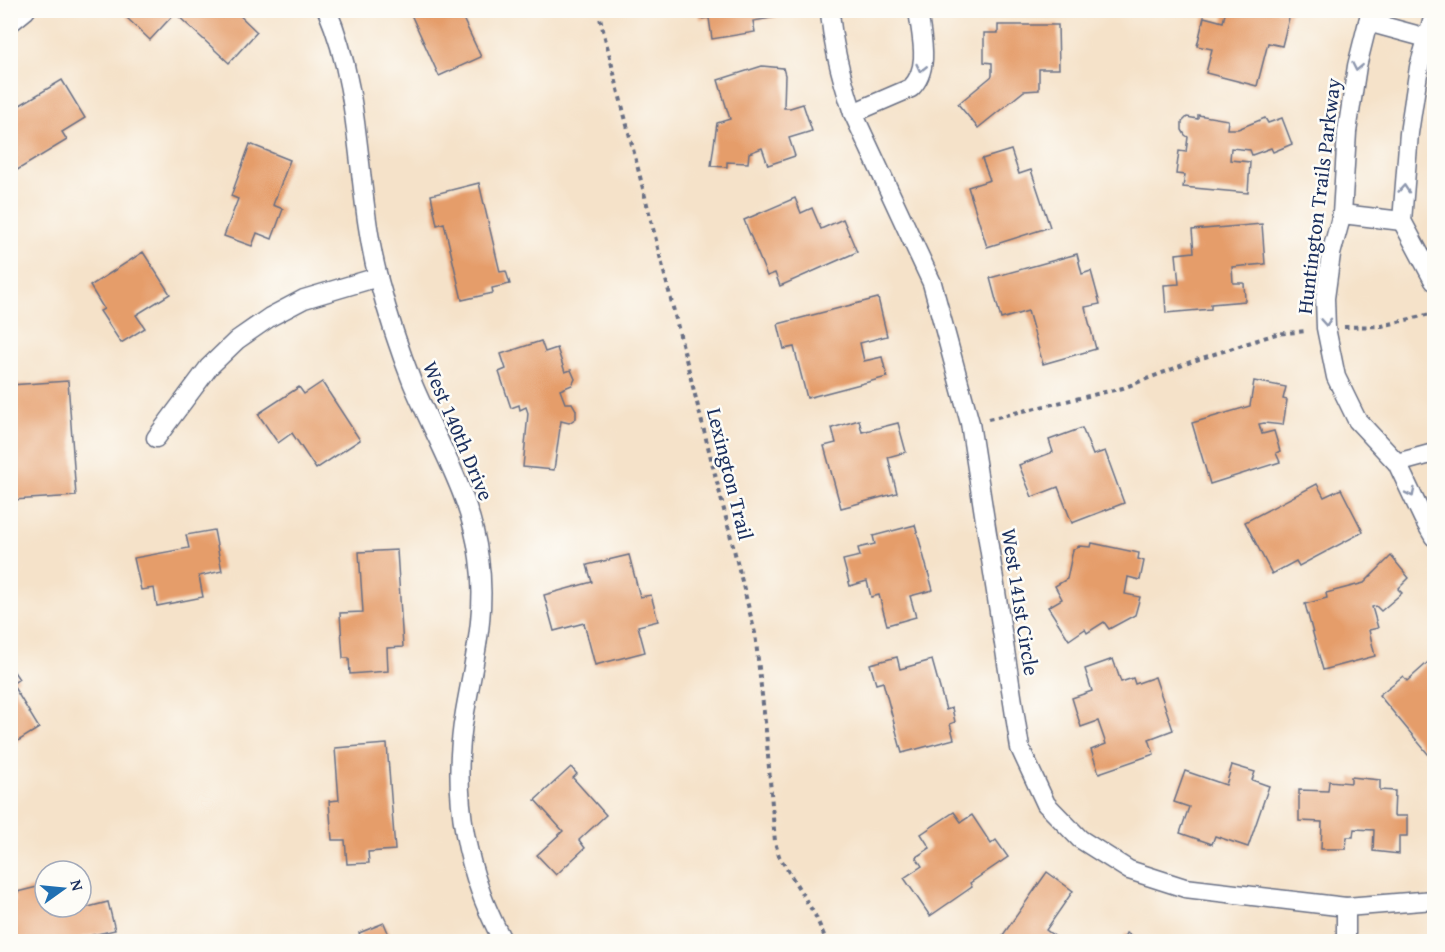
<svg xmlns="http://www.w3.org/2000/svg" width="1445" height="952" font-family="'Gentium Book Plus',serif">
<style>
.building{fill:#e59d6a}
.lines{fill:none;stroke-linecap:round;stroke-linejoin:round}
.street-casing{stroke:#676e83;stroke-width:21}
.path{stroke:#676e83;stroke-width:4;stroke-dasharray:4.5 4.5;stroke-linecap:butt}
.street{stroke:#fff;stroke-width:18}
.oneway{stroke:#8d97ae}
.labels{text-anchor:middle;stroke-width:5;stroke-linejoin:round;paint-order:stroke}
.street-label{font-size:21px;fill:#1b2f5e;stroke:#fdfcf7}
</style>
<rect width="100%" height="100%" fill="#fdfcf7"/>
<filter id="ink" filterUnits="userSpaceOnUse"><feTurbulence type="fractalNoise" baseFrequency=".0167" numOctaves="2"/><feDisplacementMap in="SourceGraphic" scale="12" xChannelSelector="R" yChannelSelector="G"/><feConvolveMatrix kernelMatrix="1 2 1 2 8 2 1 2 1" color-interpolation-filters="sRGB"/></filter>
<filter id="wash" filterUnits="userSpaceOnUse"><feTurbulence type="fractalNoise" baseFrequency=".008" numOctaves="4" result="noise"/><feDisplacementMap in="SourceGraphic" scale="24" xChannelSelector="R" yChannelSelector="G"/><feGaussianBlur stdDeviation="1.35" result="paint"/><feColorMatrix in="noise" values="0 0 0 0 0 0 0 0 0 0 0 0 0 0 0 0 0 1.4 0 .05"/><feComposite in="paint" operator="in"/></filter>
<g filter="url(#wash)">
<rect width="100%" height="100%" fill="#f5e2c9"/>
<g id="blocks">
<g class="building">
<path d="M 132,10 L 234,10 L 257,32 L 229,63 L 175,13 L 150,40 L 126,17 Z"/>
<path d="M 409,10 L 459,10 L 481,57 L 439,76 Z"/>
<path d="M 699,10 L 776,10 L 777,17 L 753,21 L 755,32 L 712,39 L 709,18 L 700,19 Z"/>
<path d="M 1226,10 L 1291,10 L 1282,46 L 1268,43 L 1257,86 L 1206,73 L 1212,49 L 1197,46 L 1204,17 L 1223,22 Z"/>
<path d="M 998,25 L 1058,25 L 1059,69 L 1039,69 L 1039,90 L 1024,91 L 978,128 L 958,104 L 992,76 L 992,63 L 984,62 L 984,33 L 998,33 Z"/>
<path d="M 762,66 L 783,68 L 785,75 L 784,108 L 790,108 L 803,104 L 812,131 L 789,138 L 795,156 L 768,165 L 762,148 L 749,153 L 748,163 L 727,162 L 727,167 L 711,166 L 717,123 L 730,119 L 718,80 Z"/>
<path d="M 62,80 L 85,118 L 62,132 L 67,140 L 14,172 L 10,167 L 10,111 Z"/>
<path d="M 1198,115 L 1228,120 L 1227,129 L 1238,129 L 1265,118 L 1268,123 L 1282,118 L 1292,144 L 1273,152 L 1271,148 L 1252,155 L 1250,150 L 1231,148 L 1230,160 L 1250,162 L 1248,193 L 1183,187 L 1185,175 L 1176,174 L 1179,151 L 1186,152 L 1188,137 L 1185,135 L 1182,130 L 1182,122 L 1187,117 L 1198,119 Z"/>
<path d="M 250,144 L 290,160 L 273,205 L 283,209 L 272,239 L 257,233 L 252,246 L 224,236 L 238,199 L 231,196 Z"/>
<path d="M 1011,150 L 1019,174 L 1031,170 L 1050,227 L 987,247 L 968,187 L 990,180 L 982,159 Z"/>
<path d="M 479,183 L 500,272 L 506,271 L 510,284 L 492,288 L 493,293 L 462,300 L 444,223 L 437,225 L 431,195 Z"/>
<path d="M 795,198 L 801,213 L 812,208 L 821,229 L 843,219 L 857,252 L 780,286 L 775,273 L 767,276 L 744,220 Z"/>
<path d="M 1262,224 L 1265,264 L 1232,267 L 1233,283 L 1244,283 L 1245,301 L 1211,304 L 1211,309 L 1166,313 L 1164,285 L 1179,284 L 1176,254 L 1194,252 L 1192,230 Z"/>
<path d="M 143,252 L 170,294 L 136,315 L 145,328 L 121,343 L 100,311 L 104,309 L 90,286 Z"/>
<path d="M 1077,254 L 1082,274 L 1091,271 L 1100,304 L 1085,307 L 1096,349 L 1043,364 L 1028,311 L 1001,319 L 990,278 Z"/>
<path d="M 878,298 L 887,336 L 860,343 L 864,361 L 882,357 L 887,377 L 807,398 L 794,347 L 784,349 L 778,324 Z"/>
<path d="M 541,341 L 545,352 L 557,348 L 565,372 L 571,370 L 575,379 L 572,385 L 560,390 L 565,403 L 572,403 L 576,410 L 576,418 L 569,423 L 561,421 L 554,470 L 523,467 L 528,413 L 526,407 L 520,410 L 519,405 L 511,408 L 499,372 L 506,369 L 501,354 Z"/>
<path d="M 68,381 L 76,496 L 13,500 L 10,463 L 10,385 Z"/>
<path d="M 1254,381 L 1286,387 L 1283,399 L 1287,400 L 1283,425 L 1264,423 L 1259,424 L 1262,434 L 1274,431 L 1280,451 L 1276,453 L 1280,462 L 1210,484 L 1192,423 L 1250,406 Z"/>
<path d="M 322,382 L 360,440 L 316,469 L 292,433 L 278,443 L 258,414 L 299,387 L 304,394 Z"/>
<path d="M 859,420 L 862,432 L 898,423 L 906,452 L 888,457 L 897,493 L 841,508 L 824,446 L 836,443 L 832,428 Z"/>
<path d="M 1082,428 L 1093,455 L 1105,451 L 1124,503 L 1072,523 L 1058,487 L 1032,497 L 1019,465 L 1053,452 L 1049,440 Z"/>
<path d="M 1317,484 L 1324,497 L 1341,489 L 1363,532 L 1299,566 L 1296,561 L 1272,574 L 1245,522 Z"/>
<path d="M 915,525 L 933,590 L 910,596 L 916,617 L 887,625 L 879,595 L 871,597 L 867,581 L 850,586 L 843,560 L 860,556 L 858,548 L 875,544 L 873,536 Z"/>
<path d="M 214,530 L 222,571 L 199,576 L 203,597 L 157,606 L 154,588 L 141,590 L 134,558 L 189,548 L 186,535 Z"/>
<path d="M 1092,543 L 1139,553 L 1138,559 L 1144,561 L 1140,580 L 1128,577 L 1125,594 L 1140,597 L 1135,615 L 1109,629 L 1104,622 L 1087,633 L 1085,629 L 1069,640 L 1048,607 L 1062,599 L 1055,586 L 1067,579 L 1073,550 L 1079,546 L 1091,547 Z"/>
<path d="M 397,550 L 403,647 L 387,648 L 388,671 L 350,674 L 349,658 L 343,658 L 340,613 L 363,612 L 359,552 Z"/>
<path d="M 629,555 L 640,597 L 651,595 L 658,621 L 638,626 L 645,652 L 595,665 L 584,623 L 554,631 L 544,595 L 592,582 L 587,565 Z"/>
<path d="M 1391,556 L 1409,578 L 1398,589 L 1402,593 L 1381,611 L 1376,606 L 1372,607 L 1378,628 L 1369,630 L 1375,656 L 1323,670 L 1305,604 L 1327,598 L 1326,593 L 1364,583 Z"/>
<path d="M 897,657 L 900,669 L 932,660 L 946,710 L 952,708 L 955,722 L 950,724 L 954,739 L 902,753 L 883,682 L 876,684 L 870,664 Z"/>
<path d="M 1434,657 L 1434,759 L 1433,760 L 1379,695 L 1403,676 L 1407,681 Z"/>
<path d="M 1113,659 L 1121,682 L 1133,678 L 1135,684 L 1155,677 L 1173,730 L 1149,739 L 1154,754 L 1099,773 L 1091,750 L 1106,744 L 1098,721 L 1081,727 L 1072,698 L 1092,691 L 1085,669 Z"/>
<path d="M 10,666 L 19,679 L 12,684 L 39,728 L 10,746 Z"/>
<path d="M 387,744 L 395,850 L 368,852 L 369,863 L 347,864 L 345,840 L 332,840 L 329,801 L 339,800 L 335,748 Z"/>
<path d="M 1232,765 L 1255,772 L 1252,780 L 1269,786 L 1248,847 L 1215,836 L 1212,844 L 1180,833 L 1189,807 L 1174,802 L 1185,771 L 1226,785 Z"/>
<path d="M 571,767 L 577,774 L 573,778 L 606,815 L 579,840 L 585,848 L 556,875 L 537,855 L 563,831 L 535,800 Z"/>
<path d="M 1351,777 L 1380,780 L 1380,790 L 1395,791 L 1394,816 L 1407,816 L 1407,836 L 1399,836 L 1399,854 L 1373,851 L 1374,830 L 1354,829 L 1353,837 L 1347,837 L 1346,849 L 1321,849 L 1322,822 L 1299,821 L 1299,790 L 1328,791 L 1329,781 L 1351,783 Z"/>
<path d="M 954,812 L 961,822 L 972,815 L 991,844 L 996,840 L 1008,857 L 970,883 L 972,887 L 930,916 L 904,878 L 922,866 L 916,857 L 930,848 L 921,834 Z"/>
<path d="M 1047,872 L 1073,891 L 1046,930 L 1057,938 L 1058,942 L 998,942 Z"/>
<path d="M 45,885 L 45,907 L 51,907 L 53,916 L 108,902 L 115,930 L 80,938 L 81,942 L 10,942 L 10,904 L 15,902 L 13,893 Z"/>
<path d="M 384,923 L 392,942 L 363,942 L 359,933 Z"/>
<path d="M 1126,933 L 1143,942 L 1122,942 Z"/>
</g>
</g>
</g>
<g filter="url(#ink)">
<use href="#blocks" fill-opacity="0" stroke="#676e83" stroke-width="1.5"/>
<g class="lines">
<defs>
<g id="street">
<path d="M 327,10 C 364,96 355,192 379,281 C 388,315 399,349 412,382 C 436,440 471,494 479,558 C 487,612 474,660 465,712 C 454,773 460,835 481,893 C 487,910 495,926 503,942"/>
<path d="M 830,10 C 832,45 842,80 853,113 L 932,283 L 970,423 L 1020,748 L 1046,804 L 1080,839 L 1129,870 L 1185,888 L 1346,907 L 1434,900"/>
<path d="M 1371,10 L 1357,66 L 1347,132 L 1342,214 L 1331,254 L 1325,298 L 1326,328 L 1336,377 L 1357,420 L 1397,463 L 1423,518 L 1434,537"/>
<path d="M 1434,15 L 1419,67 L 1409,133 L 1402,221 L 1434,281"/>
<path d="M 1368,22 L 1427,38"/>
<path d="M 10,23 L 26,10"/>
<path d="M 853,113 L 911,88 C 931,68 921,36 918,10"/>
<path d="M 1342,214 L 1402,221"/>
<path d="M 156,438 L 209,367 L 237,340 L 270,317 L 304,299 L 378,277"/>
<path d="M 1397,463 L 1434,453"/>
<path d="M 1346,942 L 1346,907"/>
</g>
</defs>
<use href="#street" class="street-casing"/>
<g class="path">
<path d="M 598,10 L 755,633 L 766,731 L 775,842 L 779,856 L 815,915 L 827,942"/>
<path d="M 1344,327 L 1382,326 L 1434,313"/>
<path d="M 988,419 L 1123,388 L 1196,360 L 1276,334 L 1307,331"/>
</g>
<use href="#street" class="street"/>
</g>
<defs><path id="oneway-chevron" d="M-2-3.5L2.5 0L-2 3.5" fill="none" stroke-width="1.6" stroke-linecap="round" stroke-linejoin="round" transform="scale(1.5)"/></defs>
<g class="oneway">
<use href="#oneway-chevron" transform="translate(1357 67) rotate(101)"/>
<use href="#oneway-chevron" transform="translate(921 68) rotate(103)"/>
<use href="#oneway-chevron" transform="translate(1404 189) rotate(-86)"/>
<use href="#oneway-chevron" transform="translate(1326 322) rotate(86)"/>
<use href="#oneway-chevron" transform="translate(1411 493) rotate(64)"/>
</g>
</g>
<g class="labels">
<g class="street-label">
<text transform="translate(1319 196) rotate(-83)" y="7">Huntington Trails Parkway</text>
<text transform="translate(458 431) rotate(67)" y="7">West 140th Drive</text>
<text transform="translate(730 474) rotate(76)" y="7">Lexington Trail</text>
<text transform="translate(1020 602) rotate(81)" y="7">West 141st Circle</text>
</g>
</g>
<rect width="1445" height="952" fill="none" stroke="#fdfcf7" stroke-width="36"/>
<g transform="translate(63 889) rotate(75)"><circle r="28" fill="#fdfcf7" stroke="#a3aaba" stroke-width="1.5"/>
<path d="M0-4.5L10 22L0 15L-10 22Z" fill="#1f6fb2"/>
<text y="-9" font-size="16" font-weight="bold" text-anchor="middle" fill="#1b2f5e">N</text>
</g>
</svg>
